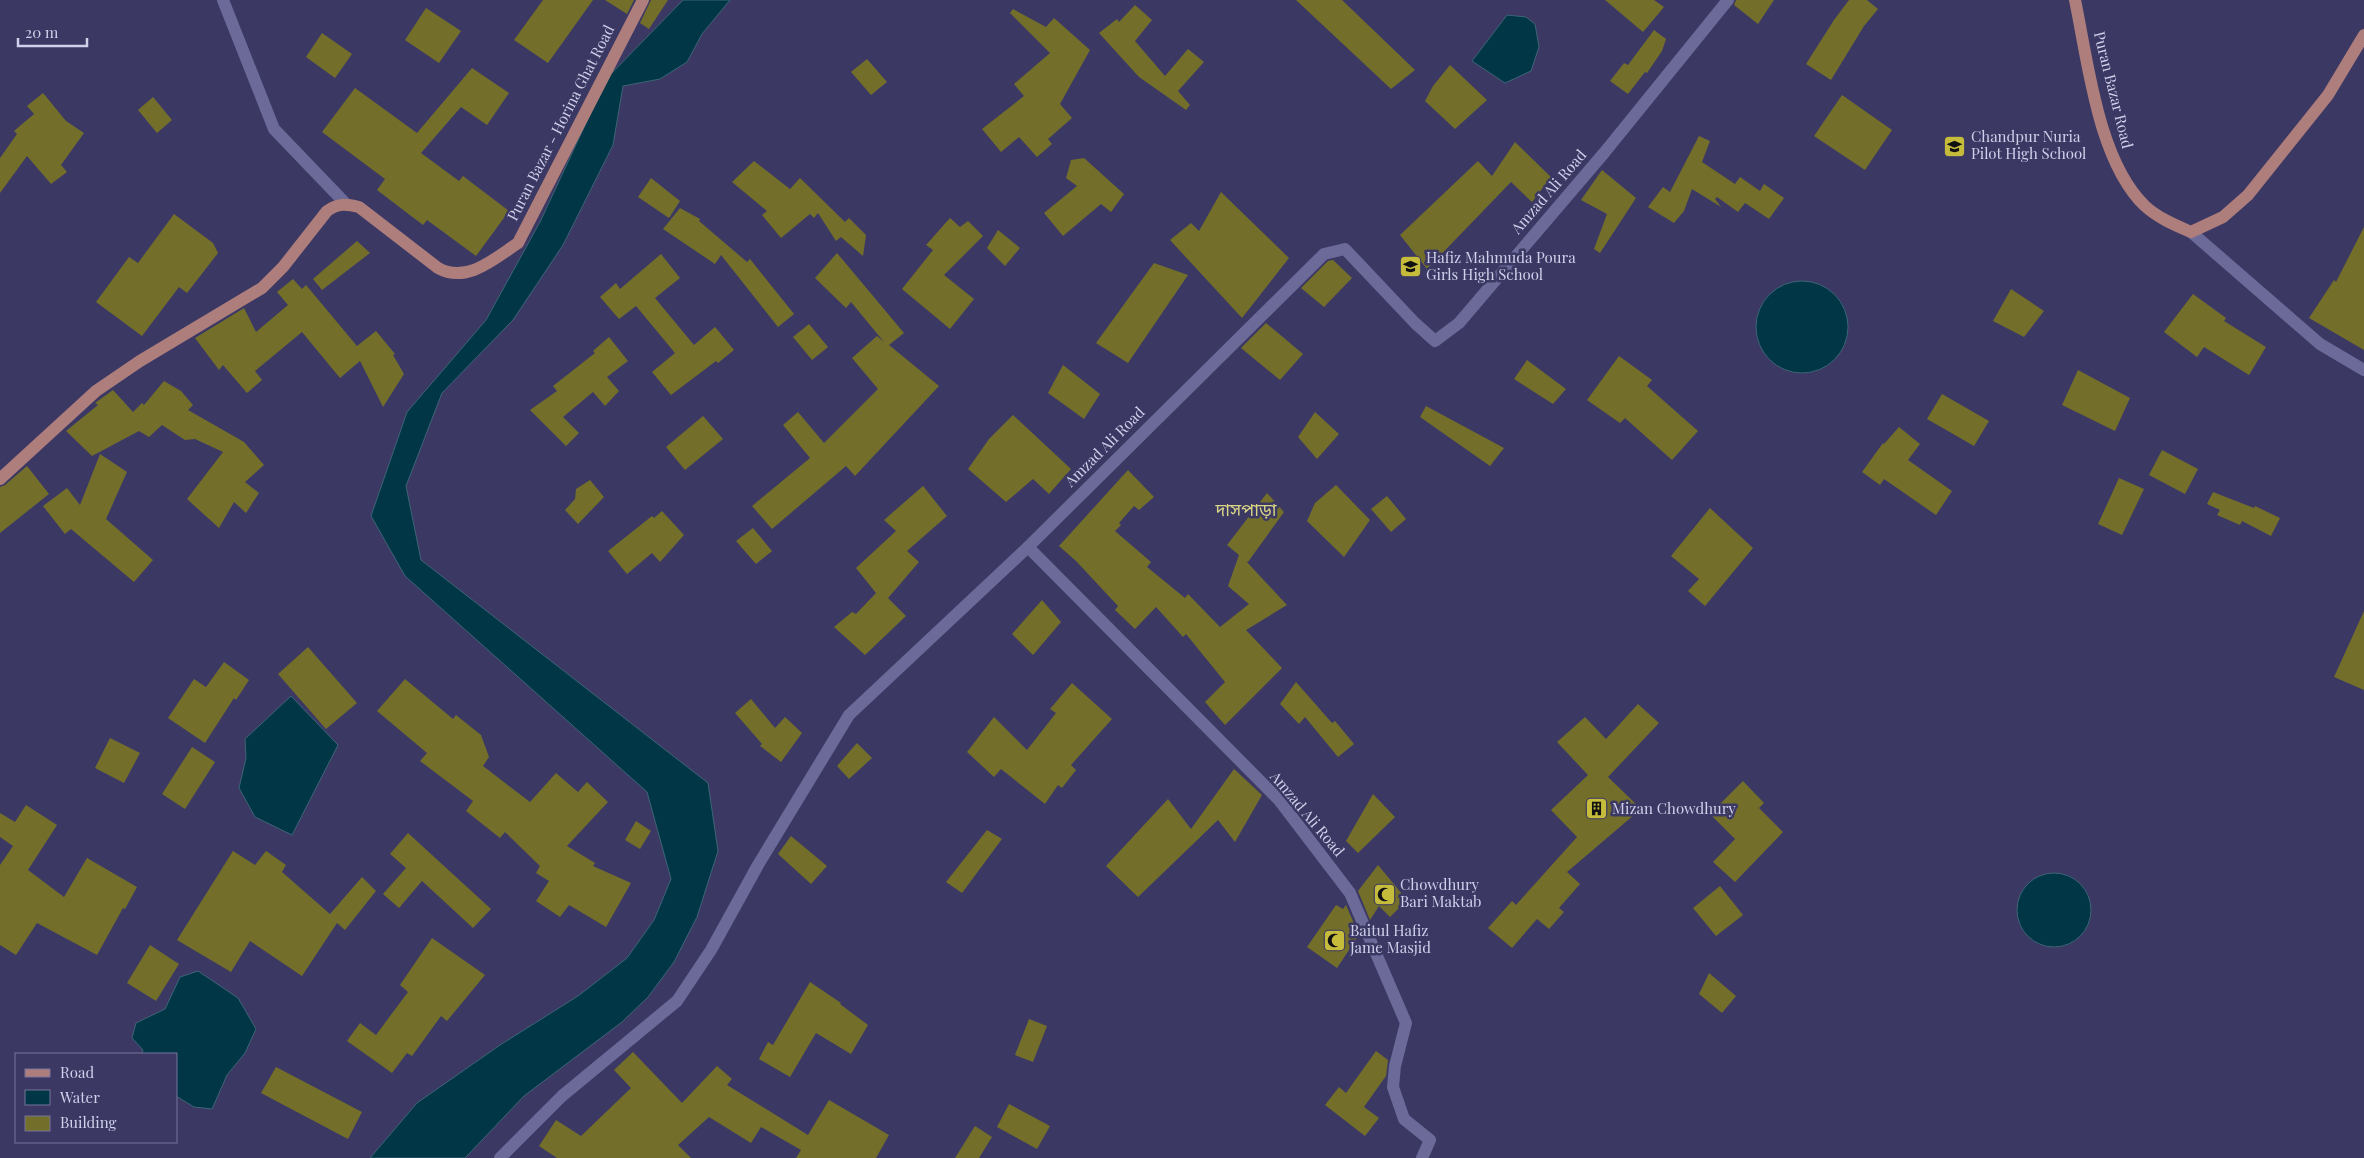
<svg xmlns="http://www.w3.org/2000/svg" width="2364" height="1158" font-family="'Playfair Display','Noto Sans Bengali',serif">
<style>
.water{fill:#003646;stroke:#3e6477}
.building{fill:#736e2a}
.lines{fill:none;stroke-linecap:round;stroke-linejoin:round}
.minor{stroke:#6b6a99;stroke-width:12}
.major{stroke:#ae7e7c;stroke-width:12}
.labels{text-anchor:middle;stroke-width:5;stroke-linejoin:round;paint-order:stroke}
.street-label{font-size:15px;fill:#cfd0ea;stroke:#3b3964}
.poi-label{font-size:15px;fill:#cfd0ea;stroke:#3b3964;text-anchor:start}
.quarter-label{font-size:18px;fill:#dad486;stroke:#3b3964}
</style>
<rect width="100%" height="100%" fill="#3b3964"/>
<g class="water">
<path d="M 683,0 L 730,0 L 702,34 L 687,62 L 660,79 L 623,86 L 613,145 L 563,245 L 513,320 L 442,393 L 406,486 L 421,560 L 708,783 L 718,851 L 697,917 L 674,962 L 648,997 L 622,1022 L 524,1096 L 465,1158 L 370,1158 L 417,1103 L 500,1045 L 578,996 L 627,958 L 654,920 L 671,879 L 647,792 L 405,576 L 371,516 L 407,412 L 486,320 L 540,222 L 607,78 Z"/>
<path d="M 1507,15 L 1526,17 L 1535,24 L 1539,47 L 1531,71 L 1505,83 L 1472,61 Z"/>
<circle cx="1802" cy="327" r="46"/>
<path d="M 291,696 L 338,745 L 292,835 L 255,817 L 239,788 L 246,758 L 245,739 Z"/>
<circle cx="2054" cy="910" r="37"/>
<path d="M 198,971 L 238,998 L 256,1029 L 245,1053 L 227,1075 L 212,1109 L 194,1107 L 176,1096 L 176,1054 L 142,1054 L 143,1050 L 132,1038 L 136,1023 L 165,1009 L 180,977 Z"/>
</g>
<g class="building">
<path d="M 543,0 L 593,0 L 548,63 L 514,40 Z"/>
<path d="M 605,0 L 634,0 L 627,14 Z"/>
<path d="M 651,0 L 668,0 L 649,29 L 640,23 Z"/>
<path d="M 1296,0 L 1342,0 L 1415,70 L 1391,89 Z"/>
<path d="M 1605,0 L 1654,0 L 1664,7 L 1643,32 Z"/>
<path d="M 1736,0 L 1774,0 L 1758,24 L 1734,5 Z"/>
<path d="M 1849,0 L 1867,0 L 1878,9 L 1864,26 L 1831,80 L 1806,64 L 1834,20 Z"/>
<path d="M 1135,5 L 1152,20 L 1135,41 L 1165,76 L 1188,49 L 1204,62 L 1178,91 L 1190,105 L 1186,110 L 1139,77 L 1099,33 L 1117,19 L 1119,22 Z"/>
<path d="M 426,8 L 461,31 L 439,63 L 405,40 Z"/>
<path d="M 1013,9 L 1046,27 L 1054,18 L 1090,50 L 1060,104 L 1072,118 L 1048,139 L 1052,144 L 1037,157 L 1019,137 L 1001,152 L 982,129 L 1024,96 L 1014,84 L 1050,53 L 1010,13 Z"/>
<path d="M 1654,30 L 1666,39 L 1662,51 L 1647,73 L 1645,72 L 1628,94 L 1610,81 L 1624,63 L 1628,65 Z"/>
<path d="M 322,33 L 352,54 L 335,78 L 306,57 Z"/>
<path d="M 867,59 L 887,82 L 871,95 L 851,72 Z"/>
<path d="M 1450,65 L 1487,100 L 1455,129 L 1425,101 L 1433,86 Z"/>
<path d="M 472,68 L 509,93 L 487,125 L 461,107 L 421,153 L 459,181 L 463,176 L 509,211 L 476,256 L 427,220 L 423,225 L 377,190 L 385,179 L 322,132 L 355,88 L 417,133 Z"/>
<path d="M 43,93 L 66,121 L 84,133 L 61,165 L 67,172 L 51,184 L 27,156 L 0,193 L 0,158 L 17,134 L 14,131 L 34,114 L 27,106 Z"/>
<path d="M 1842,95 L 1892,130 L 1865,170 L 1814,136 Z"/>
<path d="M 153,97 L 172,120 L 157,133 L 138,110 Z"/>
<path d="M 1699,136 L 1710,141 L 1702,162 L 1735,184 L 1740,177 L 1760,191 L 1764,184 L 1784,198 L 1769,219 L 1745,203 L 1738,212 L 1717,197 L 1715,199 L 1721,207 L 1692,189 L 1684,211 L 1674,223 L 1648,207 L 1663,187 L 1670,192 Z"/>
<path d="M 1515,142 L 1551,177 L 1532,202 L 1511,182 L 1427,269 L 1400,235 L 1478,161 L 1492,176 Z"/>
<path d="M 1084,158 L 1124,194 L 1111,212 L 1101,204 L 1063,236 L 1044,213 L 1077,186 L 1066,178 L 1071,160 Z"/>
<path d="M 754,161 L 790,189 L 800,178 L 845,222 L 849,218 L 866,235 L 863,256 L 841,237 L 836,241 L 818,213 L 814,218 L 810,214 L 781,238 L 762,215 L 767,211 L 732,182 Z"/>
<path d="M 1602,170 L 1636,198 L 1600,253 L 1594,249 L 1607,214 L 1581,200 Z"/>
<path d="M 651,178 L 680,201 L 669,218 L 638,197 Z"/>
<path d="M 1221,192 L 1289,258 L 1242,318 L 1170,240 L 1191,223 L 1199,231 Z"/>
<path d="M 680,208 L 700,219 L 699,221 L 747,262 L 750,259 L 794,314 L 778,327 L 721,255 L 715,264 L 663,229 Z"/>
<path d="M 174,214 L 213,243 L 218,253 L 187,293 L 179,287 L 142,336 L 96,302 L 129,257 L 138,263 Z"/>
<path d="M 950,218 L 960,227 L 968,221 L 983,236 L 944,275 L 974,299 L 950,329 L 902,289 L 933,250 L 926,245 Z"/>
<path d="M 2364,227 L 2364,350 L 2309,318 L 2334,280 L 2336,282 Z"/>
<path d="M 998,230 L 1020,248 L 1005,266 L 987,248 Z"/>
<path d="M 357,241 L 370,253 L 322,290 L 313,279 Z"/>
<path d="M 837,253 L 904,333 L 889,345 L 939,386 L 855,476 L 846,466 L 772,529 L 752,506 L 810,458 L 783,425 L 798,412 L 824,443 L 878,389 L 852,358 L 877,336 L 884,342 L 851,302 L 846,308 L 815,278 Z"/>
<path d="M 661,254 L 680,278 L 655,298 L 694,345 L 715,327 L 734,350 L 718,363 L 716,361 L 671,395 L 652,372 L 675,353 L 636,306 L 619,319 L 600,297 L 616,283 L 620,289 Z"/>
<path d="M 1333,260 L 1352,278 L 1324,307 L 1301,288 L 1328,261 Z"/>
<path d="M 1154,263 L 1188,275 L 1128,363 L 1096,343 Z"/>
<path d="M 293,279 L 302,289 L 306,285 L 357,346 L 376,331 L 395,354 L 393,355 L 404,374 L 383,407 L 360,361 L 340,378 L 302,332 L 255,371 L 262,380 L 247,393 L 223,365 L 219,370 L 195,338 L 244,308 L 256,332 L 288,305 L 277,292 Z"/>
<path d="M 2011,289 L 2044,311 L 2024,337 L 1993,321 Z"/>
<path d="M 2193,294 L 2226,318 L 2224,321 L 2266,347 L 2249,375 L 2204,347 L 2197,357 L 2164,332 Z"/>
<path d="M 1266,323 L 1303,354 L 1280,380 L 1241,348 Z"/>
<path d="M 809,324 L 828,347 L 812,360 L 793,337 Z"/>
<path d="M 609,337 L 628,361 L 607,377 L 619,391 L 605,406 L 593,392 L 563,417 L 579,433 L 566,446 L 530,410 L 557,391 L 553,386 L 595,353 L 593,351 Z"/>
<path d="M 1619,356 L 1652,380 L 1647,386 L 1698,431 L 1672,460 L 1625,418 L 1620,423 L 1587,400 Z"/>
<path d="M 1527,360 L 1566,389 L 1553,404 L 1514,379 Z"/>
<path d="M 1063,365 L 1100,394 L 1084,419 L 1048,393 Z"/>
<path d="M 2078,370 L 2130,398 L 2115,431 L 2062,405 Z"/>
<path d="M 164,381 L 181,391 L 193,405 L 188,410 L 244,442 L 264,465 L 245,482 L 259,493 L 246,513 L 234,502 L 219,528 L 187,499 L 223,452 L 195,439 L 185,440 L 162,425 L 149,437 L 139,431 L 92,456 L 66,431 L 98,405 L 95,403 L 113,390 L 133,412 L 142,403 L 144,405 Z"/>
<path d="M 1942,394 L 1989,421 L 1974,446 L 1927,419 Z"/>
<path d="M 1426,406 L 1504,448 L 1490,466 L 1420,417 Z"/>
<path d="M 1315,412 L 1339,434 L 1317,459 L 1298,437 Z"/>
<path d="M 1013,415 L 1071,469 L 1049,494 L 1033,479 L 1006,502 L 968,469 L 989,439 Z"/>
<path d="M 703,416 L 723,439 L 685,470 L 666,447 Z"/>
<path d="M 1899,427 L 1920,444 L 1908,460 L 1952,491 L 1936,515 L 1884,479 L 1880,485 L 1862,472 L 1883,443 L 1884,444 Z"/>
<path d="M 2162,450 L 2198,469 L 2185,494 L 2149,475 Z"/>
<path d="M 100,454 L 127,472 L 106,519 L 153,560 L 134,582 L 71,529 L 65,534 L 43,506 L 67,488 L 80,505 Z"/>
<path d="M 27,466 L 49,494 L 0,533 L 0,487 L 5,485 Z"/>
<path d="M 1128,470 L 1154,497 L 1139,510 L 1134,506 L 1119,523 L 1121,525 L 1115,531 L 1151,562 L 1147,567 L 1185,598 L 1188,594 L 1220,627 L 1249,604 L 1228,586 L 1239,555 L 1227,545 L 1267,493 L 1284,512 L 1248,562 L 1246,561 L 1287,605 L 1246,630 L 1282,668 L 1225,725 L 1205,702 L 1225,682 L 1186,634 L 1183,637 L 1156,607 L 1135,629 L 1115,610 L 1118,606 L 1076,561 L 1059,546 Z"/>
<path d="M 2119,478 L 2144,489 L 2122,535 L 2098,524 Z"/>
<path d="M 590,480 L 604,497 L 578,524 L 565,510 L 575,499 L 576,489 Z"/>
<path d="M 1336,485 L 1370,520 L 1344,557 L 1307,521 L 1315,503 Z"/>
<path d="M 923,486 L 947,516 L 907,551 L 919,562 L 888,598 L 906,616 L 865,655 L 834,627 L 852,612 L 856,614 L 876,593 L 856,568 L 896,531 L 884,520 Z"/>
<path d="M 2213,492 L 2254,508 L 2255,506 L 2280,518 L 2271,536 L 2242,521 L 2240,525 L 2217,515 L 2220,510 L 2207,504 Z"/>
<path d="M 1387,496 L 1406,519 L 1391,532 L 1371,509 Z"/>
<path d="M 1710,508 L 1753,548 L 1705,606 L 1688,591 L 1699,579 L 1671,556 Z"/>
<path d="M 662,511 L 684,535 L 660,562 L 652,553 L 627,574 L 608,551 L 652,516 L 654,518 Z"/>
<path d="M 753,528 L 772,551 L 756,564 L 736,541 Z"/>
<path d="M 1042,600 L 1061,622 L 1033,655 L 1012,634 Z"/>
<path d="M 2364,611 L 2364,690 L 2334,677 Z"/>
<path d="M 308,647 L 357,703 L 326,729 L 278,674 Z"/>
<path d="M 224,662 L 249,680 L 236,700 L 234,698 L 205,743 L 168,718 L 194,679 L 206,687 Z"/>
<path d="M 405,679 L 453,719 L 456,715 L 481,735 L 489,757 L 483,766 L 530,802 L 556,773 L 578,792 L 587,782 L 608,802 L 567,846 L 595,863 L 593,866 L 631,883 L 606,927 L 569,905 L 560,917 L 536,901 L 549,881 L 536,873 L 540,866 L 505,832 L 500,838 L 466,811 L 473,801 L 420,761 L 427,753 L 377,711 Z"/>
<path d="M 1296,682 L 1332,723 L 1335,721 L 1354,744 L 1338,757 L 1305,717 L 1299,724 L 1280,704 Z"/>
<path d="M 1072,683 L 1112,719 L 1071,765 L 1076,770 L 1062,788 L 1058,785 L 1045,804 L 1001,769 L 994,777 L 967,752 L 994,717 L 1027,750 L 1056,713 L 1050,709 Z"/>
<path d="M 751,699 L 775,728 L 785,717 L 802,733 L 781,762 L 760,746 L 762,744 L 735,713 Z"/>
<path d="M 1638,704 L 1659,723 L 1608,777 L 1641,809 L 1567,872 L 1580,884 L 1559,908 L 1564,912 L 1549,929 L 1537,919 L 1512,948 L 1488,928 L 1512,901 L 1516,905 L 1577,837 L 1551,810 L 1588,775 L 1557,742 L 1585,717 L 1606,739 Z"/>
<path d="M 110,738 L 140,753 L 124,783 L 95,768 Z"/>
<path d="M 857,743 L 872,758 L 849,779 L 837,766 Z"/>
<path d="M 192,747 L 215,762 L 185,809 L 162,794 Z"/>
<path d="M 1234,769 L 1262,795 L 1235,842 L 1218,820 L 1138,897 L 1106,866 L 1168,799 L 1191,829 Z"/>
<path d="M 1743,781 L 1764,803 L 1759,808 L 1783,832 L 1735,882 L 1713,862 L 1735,839 L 1710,814 Z"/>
<path d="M 1373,794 L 1395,817 L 1358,853 L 1346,841 Z"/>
<path d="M 26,805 L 57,825 L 28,870 L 64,897 L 87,858 L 137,887 L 125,909 L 123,908 L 97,955 L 37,923 L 16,955 L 0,945 L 0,865 L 13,846 L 0,837 L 0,813 L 15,822 Z"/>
<path d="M 636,821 L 651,831 L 640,849 L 625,840 Z"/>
<path d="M 987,830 L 1002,839 L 962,893 L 946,882 Z"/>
<path d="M 408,833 L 491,909 L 473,928 L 422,881 L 399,908 L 383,894 L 406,868 L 390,854 Z"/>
<path d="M 791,836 L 827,866 L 811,884 L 778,854 Z"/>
<path d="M 233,851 L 255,865 L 266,851 L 286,865 L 282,872 L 330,914 L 362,877 L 376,891 L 345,930 L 337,923 L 302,976 L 250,941 L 231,972 L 177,940 Z"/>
<path d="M 1378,865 L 1407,900 L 1390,917 L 1379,906 L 1370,920 L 1358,891 Z"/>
<path d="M 1720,886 L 1743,915 L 1716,936 L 1693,908 Z"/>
<path d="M 1336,905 L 1343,909 L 1346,905 L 1359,935 L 1337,968 L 1307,947 Z"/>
<path d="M 432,938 L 485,975 L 447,1021 L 441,1016 L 412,1056 L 407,1053 L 392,1073 L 347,1041 L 360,1023 L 376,1035 L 408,992 L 400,985 Z"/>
<path d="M 150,945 L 179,964 L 156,1001 L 127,983 Z"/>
<path d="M 1709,973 L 1736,996 L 1722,1013 L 1699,994 Z"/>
<path d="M 810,982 L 841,1003 L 840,1004 L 868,1025 L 851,1054 L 816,1033 L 790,1077 L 759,1059 L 768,1042 L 773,1045 Z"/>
<path d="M 1029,1019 L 1047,1026 L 1033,1062 L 1015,1055 Z"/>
<path d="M 1376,1051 L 1388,1060 L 1386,1076 L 1364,1107 L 1379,1118 L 1365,1136 L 1325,1105 L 1339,1087 L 1346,1093 Z"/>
<path d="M 633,1052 L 682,1103 L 717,1066 L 732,1079 L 727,1085 L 808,1135 L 829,1100 L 889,1135 L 876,1158 L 796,1158 L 801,1150 L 761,1127 L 751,1143 L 709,1117 L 678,1145 L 691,1158 L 557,1158 L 539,1146 L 556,1120 L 581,1136 L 631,1088 L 614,1070 Z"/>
<path d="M 276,1067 L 362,1112 L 348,1139 L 261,1093 Z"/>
<path d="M 1009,1104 L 1050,1126 L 1037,1149 L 997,1127 Z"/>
<path d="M 975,1126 L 992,1137 L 979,1158 L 955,1158 Z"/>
</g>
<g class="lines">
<g class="minor">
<path d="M 223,0 L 274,129 L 346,204"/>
<path d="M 2191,232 L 2320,344 L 2364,370"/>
<path d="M 500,1158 L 562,1096 L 677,1001 L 711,950 L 758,865 L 849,715 L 1028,547"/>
<path d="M 1422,1158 L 1430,1140 L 1404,1119 L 1393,1087 L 1395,1066 L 1406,1023 L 1350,893 L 1279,800 L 1028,547 L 1324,254 L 1345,249 L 1415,323 L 1435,341 L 1459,323 L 1604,153 L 1728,0"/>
</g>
<g class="major">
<path d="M 2075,0 C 2088,62 2098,161 2145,206 C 2158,218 2175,225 2191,232 L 2223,217 L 2248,195 L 2328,95 L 2364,35"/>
<path d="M 0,479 L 96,391 L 140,361 L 262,288 L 283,267 L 327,211 C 338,203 346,204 359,207 L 438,268 C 467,284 494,259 518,243 L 643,0"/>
</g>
</g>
<defs>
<symbol id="school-square" viewBox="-11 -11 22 22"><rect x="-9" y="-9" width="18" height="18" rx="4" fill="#c6bc3c" stroke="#3b3964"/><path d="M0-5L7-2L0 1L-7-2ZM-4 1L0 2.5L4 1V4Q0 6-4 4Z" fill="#111"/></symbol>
<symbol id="building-square" viewBox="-11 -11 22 22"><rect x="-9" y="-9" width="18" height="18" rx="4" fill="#c6bc3c" stroke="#3b3964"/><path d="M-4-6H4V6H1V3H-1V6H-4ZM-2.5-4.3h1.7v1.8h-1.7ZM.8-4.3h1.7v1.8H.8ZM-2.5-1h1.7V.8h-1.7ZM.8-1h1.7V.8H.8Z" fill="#111"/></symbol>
<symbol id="mosque-square" viewBox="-11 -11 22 22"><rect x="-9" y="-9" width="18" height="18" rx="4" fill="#c6bc3c" stroke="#3b3964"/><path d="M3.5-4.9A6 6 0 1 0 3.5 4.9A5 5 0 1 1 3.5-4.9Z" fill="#111"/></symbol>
</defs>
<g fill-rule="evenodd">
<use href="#school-square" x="1942" y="134" width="25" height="25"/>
<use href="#school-square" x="1398" y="254" width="25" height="25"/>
<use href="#building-square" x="1584" y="796" width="25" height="25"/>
<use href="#mosque-square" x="1372" y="882" width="25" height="25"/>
<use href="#mosque-square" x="1322" y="928" width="25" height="25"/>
</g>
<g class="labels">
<g class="street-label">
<text transform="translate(2113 90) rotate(76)" y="5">Puran Bazar Road</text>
<text transform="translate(561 123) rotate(-63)" y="5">Puran Bazar - Horina Ghat Road</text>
<text transform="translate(1549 192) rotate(-49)" y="5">Amzad Ali Road</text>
<text transform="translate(1105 447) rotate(-45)" y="5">Amzad Ali Road</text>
<text transform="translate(1307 814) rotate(50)" y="5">Amzad Ali Road</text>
</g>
<g class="poi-label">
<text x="1971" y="142">Chandpur Nuria<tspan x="1971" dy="17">Pilot High School</tspan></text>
<text x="1426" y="263">Hafiz Mahmuda Poura<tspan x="1426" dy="17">Girls High School</tspan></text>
<text x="1612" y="814">Mizan Chowdhury</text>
<text x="1400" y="890">Chowdhury<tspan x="1400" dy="17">Bari Maktab</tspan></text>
<text x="1350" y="936">Baitul Hafiz<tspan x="1350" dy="17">Jame Masjid</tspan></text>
</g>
<g class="quarter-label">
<text x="1246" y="516">দাসপাড়া</text>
</g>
</g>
<rect x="15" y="1053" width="162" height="90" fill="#3b3964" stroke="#76759a"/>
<rect x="25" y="1069" width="25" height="8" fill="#ae7e7c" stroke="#76759a"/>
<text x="60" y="1078" font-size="15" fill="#cfd0ea">Road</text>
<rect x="25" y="1090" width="25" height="15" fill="#003646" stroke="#76759a"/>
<text x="60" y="1103" font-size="15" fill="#cfd0ea">Water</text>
<rect x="25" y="1116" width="25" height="15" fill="#736e2a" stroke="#76759a"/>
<text x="60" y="1128" font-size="15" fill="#cfd0ea">Building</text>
<path d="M18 38v8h69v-8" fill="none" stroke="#cfd0ea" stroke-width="2.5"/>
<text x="25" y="38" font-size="15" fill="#cfd0ea" stroke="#3b3964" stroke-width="4" paint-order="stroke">20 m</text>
</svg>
